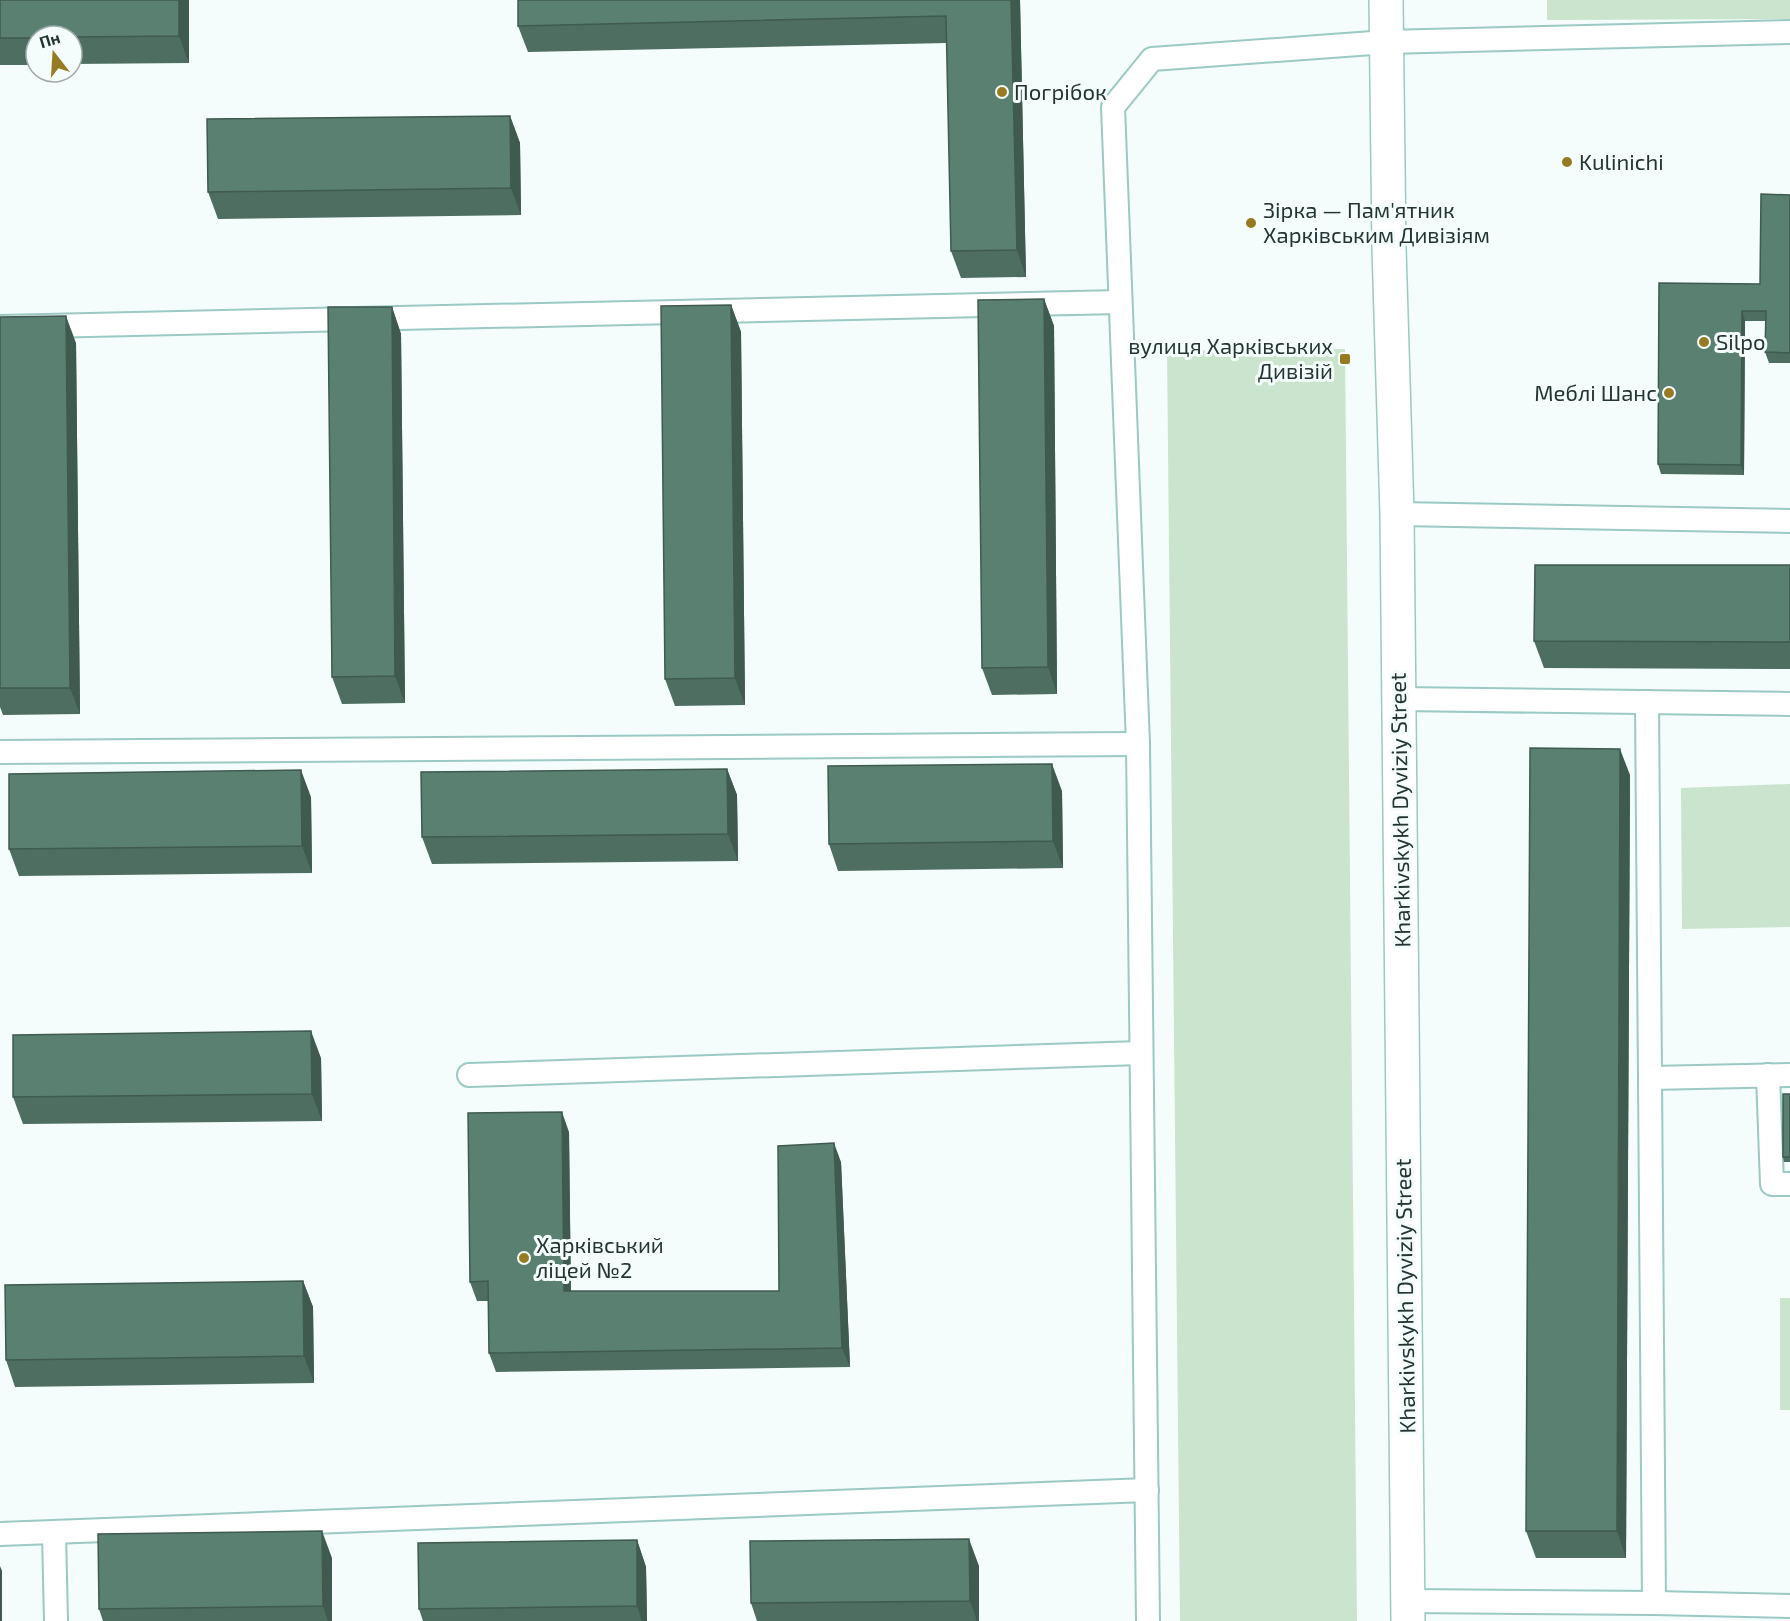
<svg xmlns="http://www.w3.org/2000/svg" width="1790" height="1621" font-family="'Exo 2',sans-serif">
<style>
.green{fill:#cae4cd}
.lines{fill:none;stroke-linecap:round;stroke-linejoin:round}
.service-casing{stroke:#9bc9c3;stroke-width:26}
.tertiary-casing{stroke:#9bc9c3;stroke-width:36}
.service{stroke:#fff;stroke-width:22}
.tertiary{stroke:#fff;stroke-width:33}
.wall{fill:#4d6e61}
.shaded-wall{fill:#3f5a4f}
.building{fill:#5a8071;stroke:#3f5a4f;stroke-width:1.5}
.poi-dot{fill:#967b23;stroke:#f4fdfc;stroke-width:2}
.labels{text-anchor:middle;stroke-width:6;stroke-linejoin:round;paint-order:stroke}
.poi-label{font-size:22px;fill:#233533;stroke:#f4fdfc;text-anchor:start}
.street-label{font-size:22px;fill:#233533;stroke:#f4fdfc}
</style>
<rect width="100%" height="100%" fill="#f4fdfc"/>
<g class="green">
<path d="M 1547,0 L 1790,0 L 1790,19 L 1547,20 Z"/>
<path d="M 1345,349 L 1357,1621 L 1180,1621 L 1167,351 Z"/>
<path d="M 1790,784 L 1790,927 L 1682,929 L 1681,788 Z"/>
<rect x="1780" y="1298" width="10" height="112"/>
</g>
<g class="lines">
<defs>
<g id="service">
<path d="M 0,327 L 1120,302"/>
<path d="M 1397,514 L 1790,521"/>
<path d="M 1399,699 L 1790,704"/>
<path d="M 1647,702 L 1650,1078 L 1790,1075"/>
<path d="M 0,752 L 1138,744"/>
<path d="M 469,1075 L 1140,1053"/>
<path d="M 1768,1075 L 1772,1184 L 1790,1184"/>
<path d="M 0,1534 L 1147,1490"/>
<path d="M 54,1534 L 56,1621"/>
<path d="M 1408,1601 L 1654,1603 L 1650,1078"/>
<path d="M 1654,1603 L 1790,1606"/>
<path d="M 1148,1621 L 1138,744 L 1113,107 L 1152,59 L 1386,42 L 1790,32"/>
</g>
<path id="tertiary" d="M 1386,0 L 1389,248 L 1397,514 L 1408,1621"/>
</defs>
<use href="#service" class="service-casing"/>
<use href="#tertiary" class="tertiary-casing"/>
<use href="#service" class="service"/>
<use href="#tertiary" class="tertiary"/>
</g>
<g class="wall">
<path d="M 0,0 L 189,0 L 189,63 L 72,64 L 72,36 L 36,36 L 36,65 L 0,65 Z"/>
<path d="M 518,0 L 1020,0 L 1026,277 L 961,278 L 951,251 L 947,43 L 528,52 L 518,26 Z"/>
<path d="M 510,116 L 520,143 L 521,215 L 218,219 L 208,192 Z"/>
<path d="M 1790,195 L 1790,363 L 1769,363 L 1765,352 L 1765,321 L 1745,321 L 1744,475 L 1661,474 L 1658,464 L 1659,283 L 1760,284 Z"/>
<path d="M 1044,299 L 1054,326 L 1057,694 L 992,695 L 982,668 Z"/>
<path d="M 731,305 L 741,332 L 745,705 L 675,706 L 665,679 Z"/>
<path d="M 392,307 L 401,334 L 405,703 L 342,704 L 332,677 Z"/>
<path d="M 0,317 L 76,343 L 80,714 L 3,715 L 0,707 Z"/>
<path d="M 1790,565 L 1790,669 L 1544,668 L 1534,641 Z"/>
<path d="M 727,769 L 737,795 L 738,861 L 432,864 L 422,837 Z"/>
<path d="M 1630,775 L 1626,1558 L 1536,1558 L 1526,1531 Z"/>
<path d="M 1062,791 L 1063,868 L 838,871 L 829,844 Z"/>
<path d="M 311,797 L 312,873 L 19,876 L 9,849 Z"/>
<path d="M 321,1058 L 322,1121 L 23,1124 L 13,1097 Z"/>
<path d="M 1790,1094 L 1790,1162 L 1784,1162 L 1783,1157 Z"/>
<path d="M 569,1132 L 571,1291 L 779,1291 L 841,1162 L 850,1367 L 496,1372 L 489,1353 L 488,1301 L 477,1301 L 470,1282 Z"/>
<path d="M 303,1281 L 313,1307 L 314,1383 L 15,1387 L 6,1360 Z"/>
<path d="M 637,1540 L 646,1567 L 647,1621 L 423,1621 L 419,1609 Z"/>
<path d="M 332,1558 L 332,1621 L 103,1621 L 99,1609 Z"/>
<path d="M 979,1566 L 979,1621 L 757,1621 L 751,1603 Z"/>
</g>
<g class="shaded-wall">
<path d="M 179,0 L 189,0 L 189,63 L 179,36 Z"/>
<path d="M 1011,0 L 1020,0 L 1026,277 L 1017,250 Z"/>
<path d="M 510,116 L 520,143 L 521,215 L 511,188 Z"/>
<path d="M 1044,299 L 1054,326 L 1057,694 L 1048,667 Z"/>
<path d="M 731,305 L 741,332 L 745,705 L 735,678 Z"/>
<path d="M 392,307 L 401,334 L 405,703 L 395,676 Z"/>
<path d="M 1742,311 L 1745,321 L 1744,475 L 1741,465 Z"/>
<path d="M 66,316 L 76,343 L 80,714 L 70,688 Z"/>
<path d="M 1620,749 L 1630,775 L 1626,1558 L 1617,1531 Z"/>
<path d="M 1052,764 L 1062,791 L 1063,868 L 1053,841 Z"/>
<path d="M 727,769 L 737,795 L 738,861 L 728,834 Z"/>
<path d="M 301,770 L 311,797 L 312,873 L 302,846 Z"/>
<path d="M 311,1031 L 321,1058 L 322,1121 L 312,1094 Z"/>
<path d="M 562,1112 L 569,1132 L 571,1311 L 564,1291 Z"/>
<path d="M 834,1143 L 841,1162 L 850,1367 L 842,1348 Z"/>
<path d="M 303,1281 L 313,1307 L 314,1383 L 304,1356 Z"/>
<path d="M 322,1531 L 332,1558 L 332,1621 L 328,1621 L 323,1606 Z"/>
<path d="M 969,1539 L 979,1566 L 979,1621 L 977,1621 L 970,1601 Z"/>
<path d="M 637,1540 L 646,1567 L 647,1621 L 642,1621 L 637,1606 Z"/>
<path d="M 0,1566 L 2,1571 L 2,1621 L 0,1621 Z"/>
</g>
<g class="building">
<path d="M 0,0 L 179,0 L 179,36 L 72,37 L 72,36 L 36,36 L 36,38 L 0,38 Z"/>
<path d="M 518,0 L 1011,0 L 1017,250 L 951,251 L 946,16 L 518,26 Z"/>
<path d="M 510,116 L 511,188 L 208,192 L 207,119 Z"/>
<path d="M 1761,194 L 1790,195 L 1790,353 L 1765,352 L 1766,311 L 1742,311 L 1741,465 L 1658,464 L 1659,283 L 1760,284 Z"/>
<path d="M 1044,299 L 1048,667 L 982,668 L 978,300 Z"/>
<path d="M 731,305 L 735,678 L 665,679 L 661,306 Z"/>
<path d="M 328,307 L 392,307 L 395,676 L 332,677 Z"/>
<path d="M 66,316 L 70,688 L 0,688 L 0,317 Z"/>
<path d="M 1535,565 L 1790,565 L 1790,642 L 1534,641 Z"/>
<path d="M 1530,748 L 1620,749 L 1617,1531 L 1526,1531 Z"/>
<path d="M 1052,764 L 1053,841 L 829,844 L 828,766 Z"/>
<path d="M 727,769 L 728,834 L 422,837 L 421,772 Z"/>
<path d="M 301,770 L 302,846 L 9,849 L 9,774 Z"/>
<path d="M 311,1031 L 312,1094 L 13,1097 L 13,1035 Z"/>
<rect x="1783" y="1094" width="7" height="63"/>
<path d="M 562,1112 L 564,1291 L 779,1291 L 778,1146 L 834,1143 L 842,1348 L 489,1353 L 488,1281 L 470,1282 L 468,1113 Z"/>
<path d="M 303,1281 L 304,1356 L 6,1360 L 5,1285 Z"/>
<path d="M 322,1531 L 323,1606 L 99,1609 L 98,1534 Z"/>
<path d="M 969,1539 L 970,1601 L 751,1603 L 750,1541 Z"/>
<path d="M 637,1540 L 637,1606 L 419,1609 L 418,1543 Z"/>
</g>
<g class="poi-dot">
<circle cx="1002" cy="92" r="6"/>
<circle cx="1567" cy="162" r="6"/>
<circle cx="1251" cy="223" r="6"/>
<circle cx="1704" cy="342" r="6"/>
<rect x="1339" y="353" width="12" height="12" rx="3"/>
<circle cx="1669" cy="393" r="6"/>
<circle cx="524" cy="1258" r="6"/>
</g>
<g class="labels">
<g class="poi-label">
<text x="1014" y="100">Погрібок</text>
<text x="1579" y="170">Kulinichi</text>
<text x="1263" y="218">Зірка — Пам'ятник<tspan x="1263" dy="25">Харківським Дивізіям</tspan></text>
<text x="1716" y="350">Silpo</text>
<text x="1333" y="354" text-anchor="end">вулиця Харківських<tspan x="1333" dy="25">Дивізій</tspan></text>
<text x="1657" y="401" text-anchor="end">Меблі Шанс</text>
<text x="536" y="1253">Харківський<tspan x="536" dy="25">ліцей №2</tspan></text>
</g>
<g class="street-label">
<text transform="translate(1400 810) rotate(-91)" y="8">Kharkivskykh Dyviziy Street</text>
<text transform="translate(1405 1296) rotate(-91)" y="8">Kharkivskykh Dyviziy Street</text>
</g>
</g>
<g transform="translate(54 54) rotate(343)"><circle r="28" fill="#f4fdfc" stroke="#a0adac" stroke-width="1.5"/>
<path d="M0-4.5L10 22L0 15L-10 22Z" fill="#967b23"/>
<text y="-9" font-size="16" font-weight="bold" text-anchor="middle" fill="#233533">Пн</text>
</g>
</svg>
